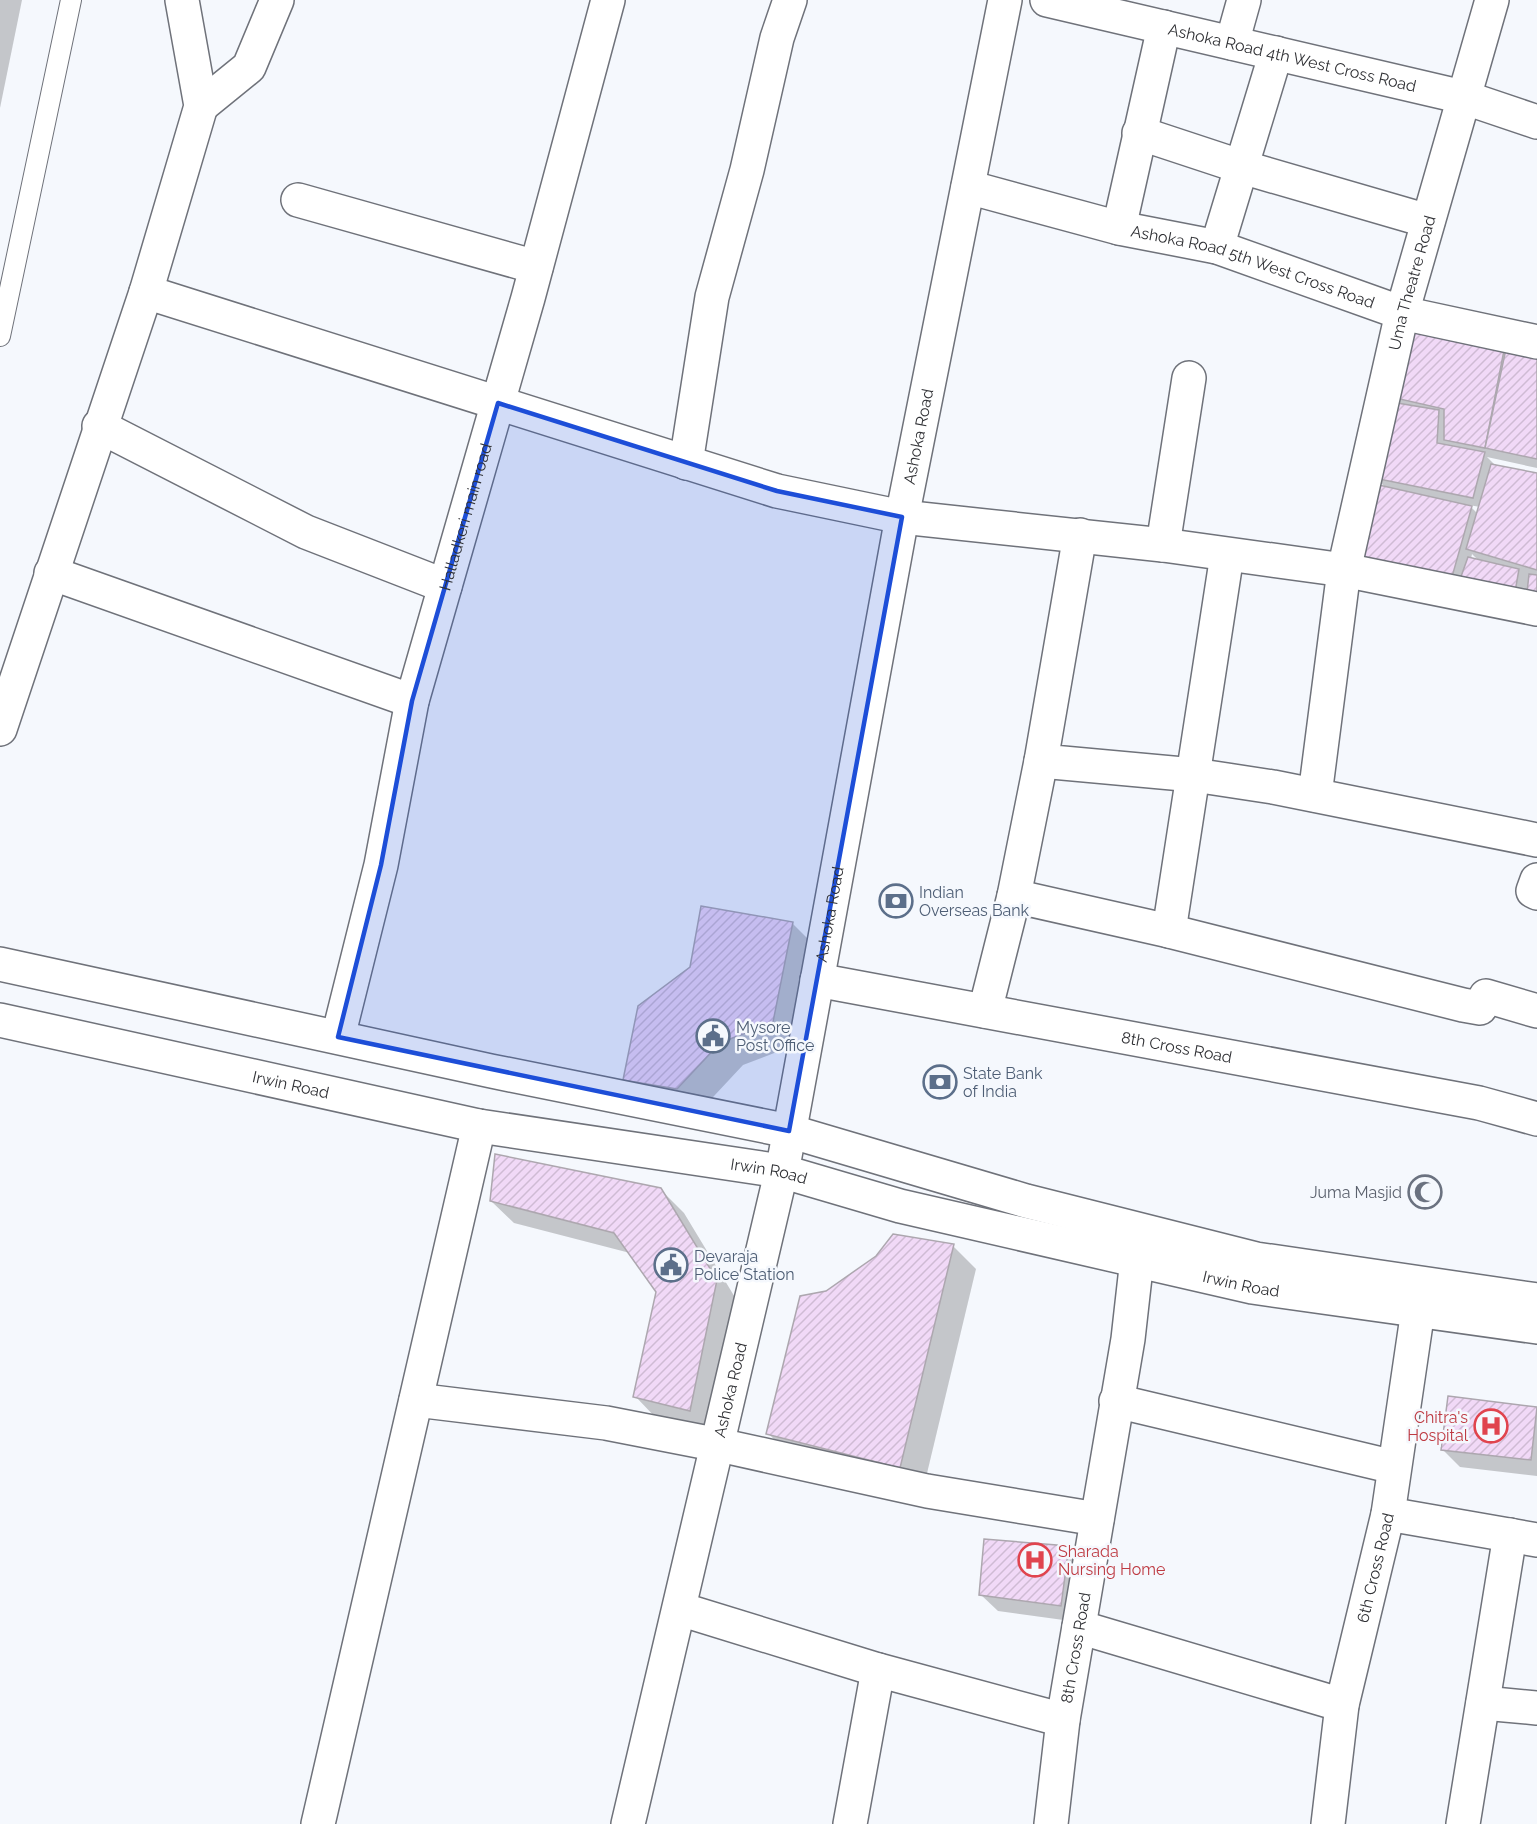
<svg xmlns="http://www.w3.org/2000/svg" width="1537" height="1824" font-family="Raleway,sans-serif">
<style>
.shadow{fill:#0003;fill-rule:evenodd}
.building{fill:url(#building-hatch);stroke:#ada7af;stroke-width:1.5}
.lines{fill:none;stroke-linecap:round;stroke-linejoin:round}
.lane-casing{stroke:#6f727a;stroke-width:22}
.street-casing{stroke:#6f727a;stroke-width:36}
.secondary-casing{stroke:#6f727a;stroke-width:36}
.lane{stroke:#fff;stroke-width:20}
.street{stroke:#fff;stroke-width:33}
.secondary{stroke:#fff;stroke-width:33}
.marked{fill:#1d4ed8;fill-opacity:0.2;stroke:#1d4ed8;stroke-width:4.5;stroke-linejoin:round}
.labels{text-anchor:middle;stroke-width:5;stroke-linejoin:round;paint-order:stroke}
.street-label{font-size:16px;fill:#303135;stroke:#f5f8fd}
.service-label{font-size:16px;fill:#4e5e75;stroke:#f5f8fd;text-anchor:start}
.worship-label{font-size:16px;fill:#5b616d;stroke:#f5f8fd;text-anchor:end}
.health-label{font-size:16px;fill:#be3a42;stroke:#f5f8fd;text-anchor:end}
</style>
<defs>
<pattern id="building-hatch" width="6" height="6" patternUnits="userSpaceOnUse" patternTransform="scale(1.5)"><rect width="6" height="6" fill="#f1d9f7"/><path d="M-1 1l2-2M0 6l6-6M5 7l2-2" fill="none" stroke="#cfbbd4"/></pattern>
</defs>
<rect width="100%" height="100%" fill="#f5f8fd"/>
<g class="shadow">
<path d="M 0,0 L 22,0 L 0,108 Z"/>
<path d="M 1407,322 L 1537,352 L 1537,468 L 1487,457 L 1495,465 L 1537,475 L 1537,611 L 1461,594 L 1387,489 L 1376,478 L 1401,405 L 1393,397 ZM 1469,505 L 1480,507 L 1478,514 ZM 1472,554 L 1479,561 L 1471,559 Z"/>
<path d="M 792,923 L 815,946 L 795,1045 L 743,1065 L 700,1111 L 647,1102 L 624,1079 Z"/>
<path d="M 661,1190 L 684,1213 L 739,1304 L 713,1433 L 657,1419 L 635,1396 L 657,1292 L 630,1253 L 514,1223 L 491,1201 Z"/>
<path d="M 953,1246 L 976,1269 L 923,1490 L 790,1456 L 768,1433 L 827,1292 Z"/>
<path d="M 1449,1398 L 1537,1408 L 1537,1476 L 1460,1467 L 1443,1450 Z"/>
<path d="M 1068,1548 L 1085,1565 L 1078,1622 L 998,1611 L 980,1594 Z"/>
</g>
<g class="building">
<path d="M 1406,320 L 1506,340 L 1485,448 L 1444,440 L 1444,409 L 1391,397 Z"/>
<path d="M 1507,344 L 1537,350 L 1537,459 L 1485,448 Z"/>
<path d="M 1391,402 L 1439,410 L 1437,443 L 1485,452 L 1473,498 L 1374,478 Z"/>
<path d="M 1491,464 L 1537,473 L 1537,570 L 1466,549 Z"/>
<path d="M 1370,483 L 1472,506 L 1450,584 L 1352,567 Z"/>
<path d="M 1468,557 L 1519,569 L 1514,598 L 1458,585 Z"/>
<path d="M 1529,574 L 1537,575 L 1537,604 L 1526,602 Z"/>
<path d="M 701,906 L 793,922 L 773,1022 L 720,1043 L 677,1089 L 623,1080 L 638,1006 L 690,967 Z"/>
<path d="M 495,1154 L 661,1188 L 717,1280 L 690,1411 L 633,1397 L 656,1292 L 614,1233 L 490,1201 Z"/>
<path d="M 893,1234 L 954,1244 L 900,1468 L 766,1434 L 800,1296 L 826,1291 L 876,1256 Z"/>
<path d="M 1448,1396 L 1537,1407 L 1531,1460 L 1441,1450 Z"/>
<path d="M 984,1539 L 1069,1546 L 1061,1606 L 979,1595 Z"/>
</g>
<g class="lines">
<defs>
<path id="lane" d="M 0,336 L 71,0"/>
<g id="street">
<path id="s1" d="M 1047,0 L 1463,97 L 1537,122"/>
<path d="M 1232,43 L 1244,0"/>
<path d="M 201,106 L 249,67 L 277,0"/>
<path d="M 1139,133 L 1242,167 L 1428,221"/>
<path id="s2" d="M 968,187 L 1119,228 L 1217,247 L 1402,313 L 1537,342"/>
<path d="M 298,200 L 536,267"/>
<path d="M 1119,228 L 1164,27"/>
<path d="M 1217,247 L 1276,53"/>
<path d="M 146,292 L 777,491 L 902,517 L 1163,545 L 1344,570 L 1537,609"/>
<path d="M 99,426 L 306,532 L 445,586"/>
<path d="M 686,463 L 712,297 L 747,170 L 777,38 L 790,0"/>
<path d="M 1080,535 L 1041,761 L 1194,775 L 1273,787 L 1537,840"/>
<path d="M 1163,545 L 1189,378"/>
<path d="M 51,573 L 412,701"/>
<path d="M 0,729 L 146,292 L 201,106 L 182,0"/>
<path id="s3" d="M 1315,795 L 1344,570 L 1402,313 L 1492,0"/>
<path d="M 1537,880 L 1533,891 L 1537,893"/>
<path d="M 1014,896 L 1169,931 L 1463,1005 L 1480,1008 L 1486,996 L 1537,1011"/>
<path d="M 1169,931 L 1227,555"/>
<path id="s4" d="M 817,980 L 1479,1103 L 1537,1119"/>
<path d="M 985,1011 L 1014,896 L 1041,761"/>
<path id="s5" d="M 338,1037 L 381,865 L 412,701 L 528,298 L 608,0"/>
<path d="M 416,1400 L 606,1423 L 719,1445 L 927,1491 L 1097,1519"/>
<path d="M 1116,1401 L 1394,1467"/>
<path d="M 1388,1514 L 1537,1540"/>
<path d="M 680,1609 L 878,1670 L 1063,1720"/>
<path d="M 1079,1627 L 1342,1705"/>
<path d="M 1483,1703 L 1537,1708"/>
<path d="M 318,1824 L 479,1126"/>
<path d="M 850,1824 L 878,1670"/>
<path id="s6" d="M 1051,1824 L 1063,1720 L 1128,1339 L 1137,1259"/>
<path id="s7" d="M 1328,1824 L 1342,1705 L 1388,1514 L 1418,1310"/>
<path d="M 1463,1824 L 1510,1535"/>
</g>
<g id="secondary">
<path d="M 0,964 L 491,1071 L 789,1131 L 1026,1201 L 1256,1259 L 1537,1300"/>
<path id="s8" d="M 0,1020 L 479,1126 L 781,1171 L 900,1206 L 1252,1287 L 1537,1327"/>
<path id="s9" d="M 628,1824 L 785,1156 L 902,517 L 1005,0"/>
</g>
</defs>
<use href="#lane" class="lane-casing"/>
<use href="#street" class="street-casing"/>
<use href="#secondary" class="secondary-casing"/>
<use href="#lane" class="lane"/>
<use href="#street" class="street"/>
<use href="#secondary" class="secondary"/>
</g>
<path class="marked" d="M 498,403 L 777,491 L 902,517 L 789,1131 L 338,1037 L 381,865 L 412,701 Z"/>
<defs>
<symbol id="bank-ring" viewBox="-11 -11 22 22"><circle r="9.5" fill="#f5f8fd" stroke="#5c6f8a" stroke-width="1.5"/><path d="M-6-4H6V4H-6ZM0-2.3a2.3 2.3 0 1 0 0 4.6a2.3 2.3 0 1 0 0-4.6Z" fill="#5c6f8a"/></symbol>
<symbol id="civic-ring" viewBox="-11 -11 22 22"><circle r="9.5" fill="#f5f8fd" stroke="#5c6f8a" stroke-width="1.5"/><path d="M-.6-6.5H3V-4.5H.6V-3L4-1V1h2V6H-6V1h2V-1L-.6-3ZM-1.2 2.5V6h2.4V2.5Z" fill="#5c6f8a"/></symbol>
<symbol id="mosque-ring" viewBox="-11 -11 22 22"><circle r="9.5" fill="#f5f8fd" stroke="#6b7280" stroke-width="1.5"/><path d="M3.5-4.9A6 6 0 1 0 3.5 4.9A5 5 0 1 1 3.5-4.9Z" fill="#6b7280"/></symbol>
<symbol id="hospital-ring" viewBox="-11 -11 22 22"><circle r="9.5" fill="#f5f8fd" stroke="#e0444e" stroke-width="1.5"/><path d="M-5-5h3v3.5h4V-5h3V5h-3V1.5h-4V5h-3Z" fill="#e0444e"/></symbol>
</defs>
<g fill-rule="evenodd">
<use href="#bank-ring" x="877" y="882" width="38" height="38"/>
<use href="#civic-ring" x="694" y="1017" width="38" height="38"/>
<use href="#bank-ring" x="921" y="1063" width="38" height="38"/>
<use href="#mosque-ring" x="1406" y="1173" width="38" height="38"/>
<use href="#civic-ring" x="652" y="1246" width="38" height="38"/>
<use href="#hospital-ring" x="1472" y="1407" width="38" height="38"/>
<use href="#hospital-ring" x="1016" y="1541" width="38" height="38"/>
</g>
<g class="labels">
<g class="street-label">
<text dy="6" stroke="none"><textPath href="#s1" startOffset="252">Ashoka Road 4th West Cross Road</textPath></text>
<text dy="6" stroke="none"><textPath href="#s2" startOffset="296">Ashoka Road 5th West Cross Road</textPath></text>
<text dy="6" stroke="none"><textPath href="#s3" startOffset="522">Uma Theatre Road</textPath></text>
<text dy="6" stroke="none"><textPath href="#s9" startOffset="1418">Ashoka Road</textPath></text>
<text dy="6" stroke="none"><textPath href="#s5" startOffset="536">Halladkeri main road</textPath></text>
<text dy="6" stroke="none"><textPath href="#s9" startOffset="932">Ashoka Road</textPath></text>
<text dy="6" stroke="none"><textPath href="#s4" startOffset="366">8th Cross Road</textPath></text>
<text dy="6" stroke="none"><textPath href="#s8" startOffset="298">Irwin Road</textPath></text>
<text dy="6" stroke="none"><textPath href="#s8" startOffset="784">Irwin Road</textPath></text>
<text dy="6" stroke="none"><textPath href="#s8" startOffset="1270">Irwin Road</textPath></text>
<text dy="6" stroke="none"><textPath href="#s9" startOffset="446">Ashoka Road</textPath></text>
<text dy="6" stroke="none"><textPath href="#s7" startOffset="261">6th Cross Road</textPath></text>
<text dy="6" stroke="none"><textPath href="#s6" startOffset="178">8th Cross Road</textPath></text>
</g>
<g class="service-label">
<text x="919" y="898">Indian<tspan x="919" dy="18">Overseas Bank</tspan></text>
<text x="736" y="1033">Mysore<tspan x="736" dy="18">Post Office</tspan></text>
<text x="963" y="1079">State Bank<tspan x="963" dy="18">of India</tspan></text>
<text x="694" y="1262">Devaraja<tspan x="694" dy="18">Police Station</tspan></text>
</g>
<g class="worship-label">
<text x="1402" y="1198">Juma Masjid</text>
</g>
<g class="health-label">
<text x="1468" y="1423">Chitra's<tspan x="1468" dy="18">Hospital</tspan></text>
<text x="1058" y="1557" text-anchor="start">Sharada<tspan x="1058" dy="18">Nursing Home</tspan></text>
</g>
</g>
</svg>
